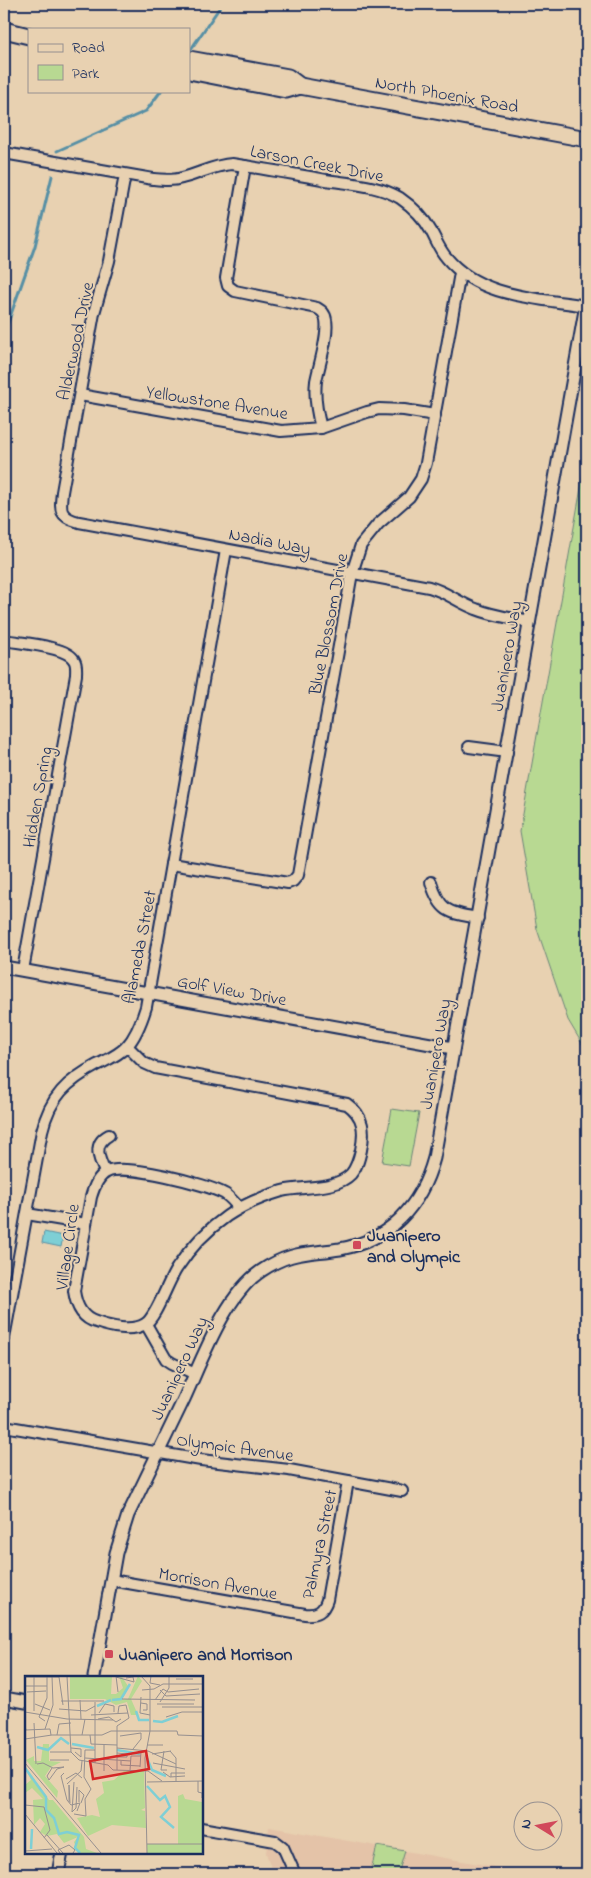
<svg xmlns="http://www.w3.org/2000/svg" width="591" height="1878" font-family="'Indie Flower',sans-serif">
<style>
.built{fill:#e4c3a8}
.green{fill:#b8d992;stroke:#6a8478}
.water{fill:#7ecfd5;stroke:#568fa5}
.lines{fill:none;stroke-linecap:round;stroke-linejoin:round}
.stream{stroke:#568fa5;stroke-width:3}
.minor-casing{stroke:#1b2f5e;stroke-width:14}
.tertiary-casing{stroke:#1b2f5e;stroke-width:15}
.primary-casing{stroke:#1b2f5e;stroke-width:19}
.minor{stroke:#e8d1b1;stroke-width:10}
.tertiary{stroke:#e8d1b1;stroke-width:11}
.primary{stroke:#e8d1b1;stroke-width:15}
.poi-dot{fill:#d1495b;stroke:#e8d1b1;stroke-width:2}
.labels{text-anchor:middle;stroke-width:4;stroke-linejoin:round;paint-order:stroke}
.street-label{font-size:18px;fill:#1b2f5e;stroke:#e8d1b1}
.poi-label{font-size:18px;font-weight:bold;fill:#1b2f5e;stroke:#e8d1b1;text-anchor:start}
.inset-river{fill:none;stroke:#7ecfd5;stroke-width:2.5}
.inset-road{fill:none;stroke:#969090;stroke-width:1}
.view{fill:#d62828;fill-opacity:0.15;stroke:#d62828;stroke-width:2.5}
.inset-edge{fill:none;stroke:#1b2f5e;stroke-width:2.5}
</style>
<rect width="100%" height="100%" fill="#e8d1b1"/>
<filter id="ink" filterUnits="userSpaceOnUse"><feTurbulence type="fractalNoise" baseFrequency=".02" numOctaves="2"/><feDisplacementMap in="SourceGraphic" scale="10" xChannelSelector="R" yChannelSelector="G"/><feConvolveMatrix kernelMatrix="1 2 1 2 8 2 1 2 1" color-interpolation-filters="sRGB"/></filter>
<g filter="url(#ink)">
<path class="built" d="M 269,1827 L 536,1874 L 273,1874 L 266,1853 Z"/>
<g class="green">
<path d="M 587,454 L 587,1052 L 568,1020 L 537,929 L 520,831 Z"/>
<path d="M 392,1109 L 419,1113 L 409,1166 L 382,1162 Z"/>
<path d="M 377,1846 L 405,1851 L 398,1874 L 370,1874 Z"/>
</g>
<path class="water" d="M 44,1232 L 63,1236 L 61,1247 L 42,1243 Z"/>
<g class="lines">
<g class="stream">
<path d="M 189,52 L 222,4"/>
<path d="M 57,151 L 146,111 L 161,91"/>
<path d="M 4,334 L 35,246 L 52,176"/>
</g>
<defs>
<g id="minor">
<path d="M 4,153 L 153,179 C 163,180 172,181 182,178 C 199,174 214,165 232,164 C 264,169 295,174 326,180 C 351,184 379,185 400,198 C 413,207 424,218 431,231 C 436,240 439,249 446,257 C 479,298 538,298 586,306"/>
<path d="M 245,166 L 226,278 L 228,286 L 235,291 L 317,308 C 322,311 325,313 326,320 C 329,335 319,365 316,381 C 314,397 317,413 321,428"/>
<path d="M 125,175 L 109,261 L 94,313 L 62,492 C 60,510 59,517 79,522 L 429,587 C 447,592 459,603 476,609 C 493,616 512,618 530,622"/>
<path d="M 80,395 L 281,431 L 321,428 L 367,412 L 379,409 L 404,410 L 435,415"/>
<path d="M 4,640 C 19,643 67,646 74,660 C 77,664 76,670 76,675 L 23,970"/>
<path d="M 469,747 L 507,752"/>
<path d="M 171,864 L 288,883 L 293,881 L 298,875 L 352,573 L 361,545 L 378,524 L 409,497 L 421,479 L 426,463 L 460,273"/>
<path d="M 431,882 C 440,912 449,913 478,918"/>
<path d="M 127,1046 L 144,1063 L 155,1068 L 347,1104 C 364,1116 365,1131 361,1150 C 359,1159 357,1167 351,1174 C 336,1190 302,1186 282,1191 C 262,1197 243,1205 227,1216 C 207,1230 190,1248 177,1268 C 168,1281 156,1318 145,1324 C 132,1332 110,1327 96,1322 C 81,1318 76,1305 74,1291 L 91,1197 C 94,1187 98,1176 107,1172 C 125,1163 207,1184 225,1194 C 231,1198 235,1203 239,1208"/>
<path d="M 105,1172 C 99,1159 92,1144 109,1135"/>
<path d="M 27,1214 L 86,1224"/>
<path d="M 146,1324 L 166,1359 L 172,1363 L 195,1374"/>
<path d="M 4,1338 L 42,1131 C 50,1097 67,1081 97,1065 C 107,1060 119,1055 127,1046 C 136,1036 142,1020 146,1007 L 226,550"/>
<path d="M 4,1426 L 201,1460 L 289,1470 L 402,1491"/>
<path d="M 111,1580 L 305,1614 C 317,1615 323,1612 327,1600 L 348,1481"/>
<path d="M 201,1828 L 275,1841 L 283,1847 L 295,1874"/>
</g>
<g id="tertiary">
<path d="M 4,967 L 453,1048"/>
<path d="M 94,1677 L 116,1553 L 128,1515 C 147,1476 165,1438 184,1399 C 202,1360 225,1295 261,1271 C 290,1251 308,1254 340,1249 C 390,1240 421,1206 434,1158 L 587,299"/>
<path d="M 4,1698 L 26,1702"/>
<path d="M 58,1874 L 62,1852"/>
</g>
<g id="primary">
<path d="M 4,30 L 29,36"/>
<path d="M 189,59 L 288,77 L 300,86"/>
<path d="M 189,71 L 286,90 L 300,86 L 587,139"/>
</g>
</defs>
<use href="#minor" class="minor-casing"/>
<use href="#tertiary" class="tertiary-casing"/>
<use href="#primary" class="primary-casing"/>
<use href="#minor" class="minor"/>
<use href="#tertiary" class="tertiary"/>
<use href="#primary" class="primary"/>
</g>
</g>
<g class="poi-dot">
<rect x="352" y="1240" width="10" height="10" rx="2.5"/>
<rect x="104" y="1649" width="10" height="10" rx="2.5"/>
</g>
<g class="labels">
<g class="street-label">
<text transform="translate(447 94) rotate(10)" y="6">North Phoenix Road</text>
<text transform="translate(317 163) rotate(11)" y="6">Larson Creek Drive</text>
<text transform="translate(75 341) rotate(-78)" y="6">Alderwood Drive</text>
<text transform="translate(217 402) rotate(9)" y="6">Yellowstone Avenue</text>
<text transform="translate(270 541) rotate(11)" y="6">Nadia Way</text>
<text transform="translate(328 624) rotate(-79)" y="6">Blue Blossom Drive</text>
<text transform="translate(506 656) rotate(-80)" y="6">Juanipero Way</text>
<text transform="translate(37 797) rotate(-80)" y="6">Hidden Spring</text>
<text transform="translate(139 947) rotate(-79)" y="6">Alameda Street</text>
<text transform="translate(232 990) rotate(10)" y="6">Golf View Drive</text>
<text transform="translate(435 1054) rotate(-80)" y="6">Juanipero Way</text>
<text transform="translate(67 1247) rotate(-82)" y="6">Village Circle</text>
<text transform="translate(179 1368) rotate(-65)" y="6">Juanipero Way</text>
<text transform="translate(235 1447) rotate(8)" y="6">Olympic Avenue</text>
<text transform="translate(319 1544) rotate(-78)" y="6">Palmyra Street</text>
<text transform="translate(218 1583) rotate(10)" y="6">Morrison Avenue</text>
</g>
<g class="poi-label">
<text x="367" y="1241">Juanipero<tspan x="367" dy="21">and Olympic</tspan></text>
<text x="119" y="1660">Juanipero and Morrison</text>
</g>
</g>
<g transform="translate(25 1676)">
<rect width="178" height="178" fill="#e8d1b1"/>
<path d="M 45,0 L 87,0 L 86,18 L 91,18 L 98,12 L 94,0 L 105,0 L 97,1 L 103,10 L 99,20 L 92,24 L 103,23 L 113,0 L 117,5 L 106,23 L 113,39 L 106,39 L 102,26 L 91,29 L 80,23 L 45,23 ZM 18,68 L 24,68 L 24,85 L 36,86 L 26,91 L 20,100 L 33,115 L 32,122 L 1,84 L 9,80 L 9,85 L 16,85 ZM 0,91 L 24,124 L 28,124 L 59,161 L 61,173 L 72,177 L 53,177 L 49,166 L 53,161 L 39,167 L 32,158 L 22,160 L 15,156 L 20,148 L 15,142 L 9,149 L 8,124 L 18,123 L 7,112 L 0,117 L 0,109 L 6,104 ZM 99,95 L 119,95 L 120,132 L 116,134 L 120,135 L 121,152 L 87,149 L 63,160 L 52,142 L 67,139 L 75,141 L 71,123 L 79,117 L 77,106 L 89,104 ZM 158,118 L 160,123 L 177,126 L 177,177 L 122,177 L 122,168 L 153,168 L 153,120 Z" fill="#b8d992"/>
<path class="inset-river" d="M 87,24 L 96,23 L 105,8M 72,30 L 86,24M 111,35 L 114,44 L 124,44M 128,45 L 137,46 L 153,40M 47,68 L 69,72M 12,71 L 23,74 L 36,62 L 44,68M 92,74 L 115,78M 122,82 L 127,94 L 141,100M 0,92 L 21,121 L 21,134 L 29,142 L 34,158 L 42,156 L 54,159 L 50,172 L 55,177M 122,110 L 135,124 L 140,120 L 145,131 L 136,141 L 149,152M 6,173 L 7,153"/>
<path class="inset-road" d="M 42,0 L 46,76M 91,0 L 93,16M 116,0 L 125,10 L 125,55 L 120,82 L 122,177M 126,0 L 125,7 L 135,9M 0,1 L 34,1M 9,1 L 9,35M 34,1 L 38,29M 91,1 L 109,6 L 108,1 L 101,2M 151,3 L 168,3M 0,10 L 22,10M 117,14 L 129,13 L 138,8 L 178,8M 135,14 L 141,20 L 175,18M 2,16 L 21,15M 116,21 L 115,37 L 125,39M 97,23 L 170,24M 55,24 L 56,43M 130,24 L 138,13 L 143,16 L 174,13M 36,25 L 79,25M 135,26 L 144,12 L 144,0M 116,27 L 122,28 L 122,34 L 118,34M 10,28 L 25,34M 132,28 L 169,28M 137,31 L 177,31M 34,33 L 61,35 L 70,30M 0,36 L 42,43 L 88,44M 74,37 L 80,28 L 89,30 L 89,36M 66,39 L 103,37M 141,41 L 157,36 L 178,36M 73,43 L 84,41 L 91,46 L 96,43M 20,45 L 14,41 L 22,22 L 22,1M 9,47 L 11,88M 0,50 L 1,54 L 25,53 L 26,59M 20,53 L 28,29 L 27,0M 125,55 L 152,55 L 153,59 L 178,60M 32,59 L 34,48 L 46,47M 57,59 L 60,43M 65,59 L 66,68 L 92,69M 95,60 L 116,57M 0,63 L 27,59 L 77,59 L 86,55 L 125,55M 79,68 L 79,95M 122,69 L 138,69M 46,72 L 56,73 L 56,81 L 50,76M 92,72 L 123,75 L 151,88M 108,73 L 116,63 L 116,57M 139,75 L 136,94 L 142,94M 145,75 L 151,82 L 151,106M 25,76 L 46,76M 46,76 L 54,84 L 83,89 L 88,94 L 123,95 L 137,105M 92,77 L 102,78 L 102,81 L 92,81M 127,78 L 146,75M 60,82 L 106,85M 25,84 L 44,84M 96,85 L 96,89 L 115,90M 0,87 L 76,177M 70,87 L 70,26M 128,87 L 160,93M 12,88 L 18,87 L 28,92 L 39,91M 115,91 L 116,75M 27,92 L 22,100 L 24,104 L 32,93 L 39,91M 92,94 L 92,50 L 104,42 L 101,29 L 94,30 L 93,37M 105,94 L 106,80 L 116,80M 138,96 L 145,101 L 160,100M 39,97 L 36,100 L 42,124 L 46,129 L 55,127 L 52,135M 146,101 L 146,97 L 160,97M 41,103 L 51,97 L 57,102M 173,105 L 173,116 L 177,117 L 177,122M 122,106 L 178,105M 42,108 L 56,95 L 57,85M 44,126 L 44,109 L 45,127M 54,126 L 54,114 L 59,119 L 56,127M 0,129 L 19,131 L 25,154 L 19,162M 47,136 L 49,106M 47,136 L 51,132 L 52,111M 0,138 L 32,177M 49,138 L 61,140 L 60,123 L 66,113 L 59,101 L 60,74 L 70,74M 0,159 L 0,175M 22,159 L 38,177M 122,168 L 178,168M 0,175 L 27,173M 35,177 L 33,174 L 44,169 L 50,174 L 48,177"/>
<path class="view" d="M 121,75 L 124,93 L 68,103 L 65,85 Z"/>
<rect width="178" height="178" class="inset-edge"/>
</g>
<rect width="591" height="1878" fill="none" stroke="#e8d1b1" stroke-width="20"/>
<rect x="10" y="10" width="571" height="1858" fill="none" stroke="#1b2f5e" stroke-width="2" filter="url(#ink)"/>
<rect x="28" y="28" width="162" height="65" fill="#e8d1b1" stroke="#969090"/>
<rect x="38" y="44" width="25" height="8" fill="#e8d1b1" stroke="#969090"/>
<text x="72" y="52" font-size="15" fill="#1b2f5e">Road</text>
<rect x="38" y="65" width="25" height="15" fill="#b8d992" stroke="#969090"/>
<text x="72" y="78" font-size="15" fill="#1b2f5e">Park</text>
<g transform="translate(538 1826) rotate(280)"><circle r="24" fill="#e8d1b1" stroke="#969090"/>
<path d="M0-4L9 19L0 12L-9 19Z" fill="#d1495b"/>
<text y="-8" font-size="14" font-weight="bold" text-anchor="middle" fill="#1b2f5e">N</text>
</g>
</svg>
